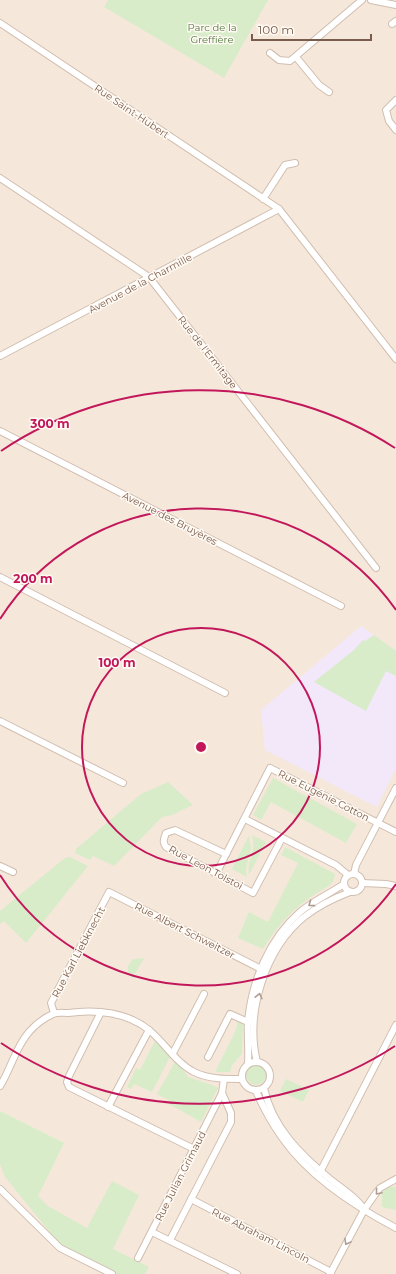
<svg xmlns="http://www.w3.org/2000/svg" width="396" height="1274" font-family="Montserrat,sans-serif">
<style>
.residential{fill:#f5e8da}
.education{fill:#f3e8fa}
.green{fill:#d8ecc9}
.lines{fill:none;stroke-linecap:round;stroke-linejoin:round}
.minor-casing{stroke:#d1beb0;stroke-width:8}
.minor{stroke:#fff;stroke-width:6}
.oneway{stroke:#af9d94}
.ring{fill:none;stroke:#c2185b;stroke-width:2}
.labels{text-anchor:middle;stroke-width:3;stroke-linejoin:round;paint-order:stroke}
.park-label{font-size:10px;fill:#537a41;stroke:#fffaf3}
.street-label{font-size:10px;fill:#7a5c4d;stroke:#fffaf3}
.centre{fill:#c2185b;stroke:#fffaf3;stroke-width:2}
.ring-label{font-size:12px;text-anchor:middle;font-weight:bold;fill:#c2185b;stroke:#fffaf3;stroke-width:3;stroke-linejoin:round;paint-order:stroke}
</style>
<rect width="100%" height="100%" fill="#fdf6ec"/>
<rect class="residential" x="0" y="0" width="396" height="1274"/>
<path class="education" d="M 361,626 L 396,651 L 396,768 L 377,807 L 265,750 L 261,710 Z"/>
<g class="green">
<path d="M 108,0 L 268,0 L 224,78 L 104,7 Z"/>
<path d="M 374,635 L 396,651 L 396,676 L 386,671 L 366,711 L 314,682 L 354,650 L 363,640 L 365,641 Z"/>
<path d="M 273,778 L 357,824 L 346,843 L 271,802 L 261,820 L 253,815 Z"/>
<path d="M 168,782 L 193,805 L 172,815 L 162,817 L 114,866 L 93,856 L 90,860 L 75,853 L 76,849 L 141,794 Z"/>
<path d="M 249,835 L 251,848 L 246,869 L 247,877 L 232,869 Z"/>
<path d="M 252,835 L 266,842 L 249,875 C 246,860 257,854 252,835 Z"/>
<path d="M 285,847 L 335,874 C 334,886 326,887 317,893 C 294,907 277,926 263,949 L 238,938 L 249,912 L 268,922 L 298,863 L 281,855 Z"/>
<path d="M 70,857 L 88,866 L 26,943 L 4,921 L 0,924 L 0,911 L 65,858 Z"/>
<path d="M 144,958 L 133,978 L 128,973 L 128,966 L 133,959 Z"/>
<path d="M 238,1021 L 243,1022 L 242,1054 L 232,1065 L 230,1072 L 215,1072 L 236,1030 Z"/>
<path d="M 156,1039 L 171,1055 L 152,1092 L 134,1084 L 131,1089 L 127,1087 L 136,1068 L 140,1070 Z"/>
<path d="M 176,1060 L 188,1077 L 212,1085 L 218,1088 L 201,1122 L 169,1104 L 170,1101 L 157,1094 Z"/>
<circle cx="256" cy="1075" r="10"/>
<path d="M 286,1079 L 309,1090 L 303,1102 L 280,1091 Z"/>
<path d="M 0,1111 L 64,1143 L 38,1196 L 48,1206 L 87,1228 L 112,1181 L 139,1195 L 113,1249 L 149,1267 L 145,1274 L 116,1274 L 61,1246 L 5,1177 L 0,1164 Z"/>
<path d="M 388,1187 L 396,1187 L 396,1210 L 382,1207 L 382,1193 Z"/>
</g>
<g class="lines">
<defs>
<g id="minor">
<path d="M 371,0 L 396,5"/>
<path d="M 0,23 L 279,209 L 396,359"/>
<path d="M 392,24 L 396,21"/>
<path d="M 270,53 L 279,60 L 290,61 L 362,0"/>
<path d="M 296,57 L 319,85 L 329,92"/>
<path d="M 396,100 L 386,110 L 389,121 L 396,130"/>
<path d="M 0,178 L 149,277 L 376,568"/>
<path d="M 263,199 L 285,165 L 295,163"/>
<path d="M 0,356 L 279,209"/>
<path d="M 0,431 L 341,606"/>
<path d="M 0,577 L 225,693"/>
<path d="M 0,721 L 123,783"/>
<path d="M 245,819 L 336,865 L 348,875"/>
<path d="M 226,854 L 175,830 L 166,833 C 164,839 162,842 166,847 L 253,893 L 282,838"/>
<path d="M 0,866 L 13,872"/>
<circle cx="353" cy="883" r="9"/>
<path d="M 216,874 L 270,768 L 396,832"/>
<path d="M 354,874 L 356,865 L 396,788"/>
<path d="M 362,883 L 386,884 L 396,886"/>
<path d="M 101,1012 L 69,1076 L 67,1082 L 69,1087 L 194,1149"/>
<path d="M 54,1013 L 51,1003 L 109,892 L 261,969"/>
<path d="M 173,1053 L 204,994"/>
<path d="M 208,1057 L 230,1014 L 248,1022"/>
<circle cx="256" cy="1076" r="14"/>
<path d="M 257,1062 C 245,1013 265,949 304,917 C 318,906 334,898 350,892"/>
<path d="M 248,1064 C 249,1050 247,1035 248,1021 C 252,981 269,939 300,912 C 313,901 329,894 344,884"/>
<path d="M 0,1086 C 11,1069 15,1048 29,1032 C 35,1025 44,1018 53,1014 C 57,1012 63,1013 68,1013 C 95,1009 127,1012 149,1030 C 164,1042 176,1063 194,1072 C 208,1079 225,1079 241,1079"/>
<path d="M 264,1088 C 272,1127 301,1155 330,1179 C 341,1188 352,1194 361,1205"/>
<path d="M 256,1091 C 263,1107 272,1124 283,1139 C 309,1176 356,1207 396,1228"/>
<path d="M 108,1107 L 149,1030"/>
<path d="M 318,1176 L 396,1025"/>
<path d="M 0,1189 L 60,1248 L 112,1274"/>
<path d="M 191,1199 L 331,1272"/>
<path d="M 152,1232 L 237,1274"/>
<path d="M 170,1240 L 231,1122 L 231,1113 L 222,1093"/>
<path d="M 138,1258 L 222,1093 L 224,1079"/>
<path d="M 330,1274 L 364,1210 L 376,1193 L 380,1188 L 396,1179"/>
</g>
</defs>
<use href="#minor" class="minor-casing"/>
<use href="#minor" class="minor"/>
</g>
<defs><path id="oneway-chevron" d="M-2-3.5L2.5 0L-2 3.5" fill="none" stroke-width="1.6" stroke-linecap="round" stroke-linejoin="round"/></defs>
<g class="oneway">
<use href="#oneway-chevron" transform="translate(311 904) rotate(144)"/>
<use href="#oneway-chevron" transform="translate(259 996) rotate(-76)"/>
<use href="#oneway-chevron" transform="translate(378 1192) rotate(130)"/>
<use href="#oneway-chevron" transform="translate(347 1242) rotate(118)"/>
</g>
<g class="ring">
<circle cx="201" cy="747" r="119"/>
<path d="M396 884A238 238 0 0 1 0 875M0 619A238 238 0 0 1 396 610"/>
<path d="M395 1046A357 357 0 0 1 1 1043M1 451A357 357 0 0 1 395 448"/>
</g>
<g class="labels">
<g class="park-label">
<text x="212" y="31">Parc de la<tspan x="212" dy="12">Greffière</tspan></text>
</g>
<g class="street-label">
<text transform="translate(132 111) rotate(34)" y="4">Rue Saint-Hubert</text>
<text transform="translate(140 283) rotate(-28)" y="4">Avenue de la Charmille</text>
<text transform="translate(208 352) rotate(52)" y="4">Rue de l'Ermitage</text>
<text transform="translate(170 518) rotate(27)" y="4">Avenue des Bruyères</text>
<text transform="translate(324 795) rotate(27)" y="4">Rue Eugénie Cotton</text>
<text transform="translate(206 867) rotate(28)" y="4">Rue Leon Tolstoi</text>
<text transform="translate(185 930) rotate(27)" y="4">Rue Albert Schweitzer</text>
<text transform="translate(78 952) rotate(-62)" y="4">Rue Karl Liebknecht</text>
<text transform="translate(180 1176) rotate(-63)" y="4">Rue Julian Grimaud</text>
<text transform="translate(261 1235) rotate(27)" y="4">Rue Abraham Lincoln</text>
</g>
</g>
<circle cx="201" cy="747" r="6" class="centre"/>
<g class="ring-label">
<text x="50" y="428">300 m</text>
<text x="33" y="583">200 m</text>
<text x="117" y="667">100 m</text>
</g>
<path d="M252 34v6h119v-6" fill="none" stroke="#7a5c4d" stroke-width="2"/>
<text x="258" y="34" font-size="12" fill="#7a5c4d" stroke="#fffaf3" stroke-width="3" paint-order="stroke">100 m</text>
</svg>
